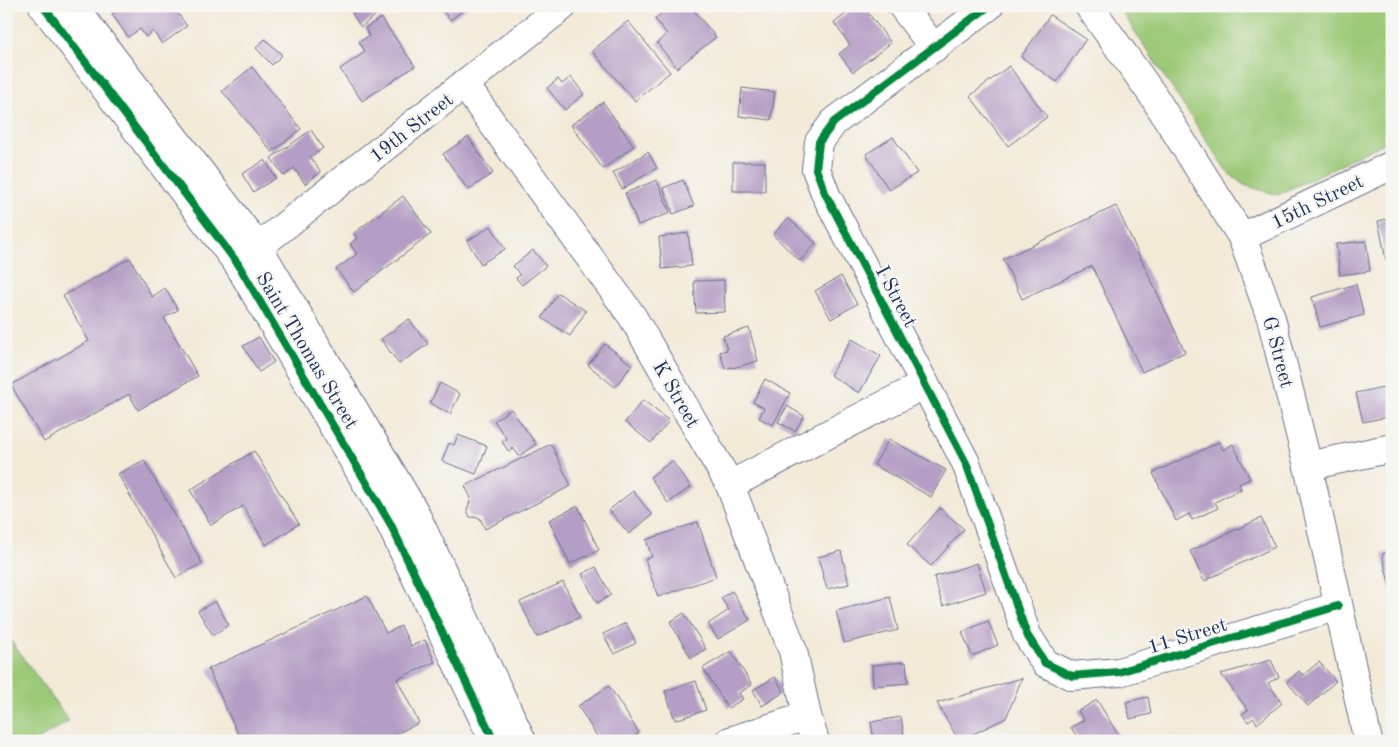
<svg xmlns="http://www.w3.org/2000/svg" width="1398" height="747" font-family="'Old Standard TT',serif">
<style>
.green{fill:#9cc977;stroke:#5c7c6a}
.building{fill:#b59ec5}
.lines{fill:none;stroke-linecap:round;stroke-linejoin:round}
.minor-casing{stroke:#677089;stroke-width:30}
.minor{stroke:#fff;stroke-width:28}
.cycleway-casing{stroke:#f6f6f2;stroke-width:11}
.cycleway{stroke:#00873e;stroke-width:8}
.labels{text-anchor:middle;stroke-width:4.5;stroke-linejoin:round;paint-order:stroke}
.street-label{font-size:20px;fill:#1b2f5e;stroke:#f6f6f2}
</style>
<rect width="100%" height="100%" fill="#f6f6f2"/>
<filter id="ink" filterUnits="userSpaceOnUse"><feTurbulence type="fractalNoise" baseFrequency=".02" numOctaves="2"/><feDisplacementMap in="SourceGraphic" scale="10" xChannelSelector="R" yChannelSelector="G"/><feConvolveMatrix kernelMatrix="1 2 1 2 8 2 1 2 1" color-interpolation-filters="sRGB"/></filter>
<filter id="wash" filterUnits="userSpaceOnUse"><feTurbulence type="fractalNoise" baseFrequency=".0096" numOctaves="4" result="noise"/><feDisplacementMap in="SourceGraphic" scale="20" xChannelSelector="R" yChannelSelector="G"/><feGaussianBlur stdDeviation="1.12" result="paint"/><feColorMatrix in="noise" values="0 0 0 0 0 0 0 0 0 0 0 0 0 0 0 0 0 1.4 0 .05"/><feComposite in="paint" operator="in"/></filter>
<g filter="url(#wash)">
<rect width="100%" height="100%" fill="#f3ead8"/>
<g class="green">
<path d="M 1118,6 L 1392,6 L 1392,139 L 1278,195 L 1244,185 L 1228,173 Z"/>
<path d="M 6,634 L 69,721 L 36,741 L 6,741 Z"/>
</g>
<g id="blocks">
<g class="building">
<path d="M 121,6 L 183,6 L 176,11 L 187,26 L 162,44 L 153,31 L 146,37 L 140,29 L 128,37 L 112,14 L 121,8 Z"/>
<path d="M 362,6 L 379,6 L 382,10 L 361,27 L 352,14 Z"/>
<path d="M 439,6 L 469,6 L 450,20 Z"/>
<path d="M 670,6 L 690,6 L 716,37 L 677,68 L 657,43 L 667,34 L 655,19 Z"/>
<path d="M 856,6 L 863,6 L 891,43 L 853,72 L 839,54 L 850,45 L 834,23 Z"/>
<path d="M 1050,15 L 1086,39 L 1057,82 L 1021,57 Z"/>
<path d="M 381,18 L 415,66 L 362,101 L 340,69 L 365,52 L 359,42 L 369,36 L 365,28 Z"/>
<path d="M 628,21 L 670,72 L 635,101 L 592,51 Z"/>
<path d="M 265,39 L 282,55 L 272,65 L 256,48 Z"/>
<path d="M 1009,66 L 1047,117 L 1008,146 L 970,96 Z"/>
<path d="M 252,67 L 301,129 L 272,152 L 222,91 Z"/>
<path d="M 571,77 L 584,94 L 565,110 L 547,88 L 558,79 L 562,84 Z"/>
<path d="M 742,88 L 775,92 L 771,120 L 739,116 Z"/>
<path d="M 603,102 L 634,146 L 603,169 L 571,125 Z"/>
<path d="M 311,130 L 323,148 L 310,157 L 321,172 L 305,184 L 294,168 L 284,176 L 271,158 Z"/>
<path d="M 468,137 L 493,173 L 468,190 L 443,154 Z"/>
<path d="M 893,137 L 917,173 L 889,190 L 866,154 Z"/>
<path d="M 648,152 L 657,168 L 622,189 L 613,173 Z"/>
<path d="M 265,160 L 276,178 L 253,192 L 242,174 Z"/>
<rect x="733" y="162" width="32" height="29"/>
<path d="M 657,180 L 670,213 L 638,225 L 625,193 Z"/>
<path d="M 683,180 L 694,206 L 673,214 L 663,188 Z"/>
<path d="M 403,196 L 431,234 L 354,292 L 336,269 L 357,254 L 350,244 L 357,238 L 354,233 Z"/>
<path d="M 1116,206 L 1185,352 L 1142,372 L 1092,266 L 1022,299 L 1003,259 Z"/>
<path d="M 788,218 L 816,243 L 800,261 L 773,235 Z"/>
<path d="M 1392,218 L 1392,259 L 1386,260 L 1378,221 Z"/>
<path d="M 491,226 L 505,249 L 481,264 L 467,241 Z"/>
<path d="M 688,233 L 692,266 L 662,269 L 659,237 Z"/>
<path d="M 1366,241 L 1370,271 L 1340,275 L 1336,244 Z"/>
<path d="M 533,250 L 546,266 L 522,285 L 516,278 L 520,275 L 513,266 Z"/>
<path d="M 130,258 L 152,297 L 165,288 L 178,310 L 164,318 L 198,376 L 138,410 L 129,394 L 44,442 L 11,385 L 89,341 L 63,296 Z"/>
<path d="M 841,276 L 857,304 L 831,319 L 815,291 Z"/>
<path d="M 724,280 L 725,312 L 696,313 L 694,281 Z"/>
<path d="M 1356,284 L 1364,315 L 1320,327 L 1312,297 Z"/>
<path d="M 558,293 L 586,311 L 570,336 L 542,318 Z"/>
<path d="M 409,319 L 428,344 L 399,364 L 381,339 Z"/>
<path d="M 749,328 L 758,361 L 733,368 L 732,367 L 725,369 L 720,352 L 727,350 L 723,336 Z"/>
<path d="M 259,337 L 274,362 L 259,372 L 243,346 Z"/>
<path d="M 852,339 L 881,356 L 859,393 L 830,375 Z"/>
<path d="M 605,344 L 632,365 L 615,387 L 588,365 Z"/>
<path d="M 765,379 L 790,393 L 773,425 L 759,418 L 764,408 L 753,402 Z"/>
<path d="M 440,383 L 460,394 L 450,414 L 430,403 Z"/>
<path d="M 1392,385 L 1392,416 L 1363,422 L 1356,393 Z"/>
<path d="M 643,400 L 669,421 L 651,443 L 625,422 Z"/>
<path d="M 787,406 L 804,416 L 795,431 L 778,422 Z"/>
<path d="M 511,409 L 536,444 L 519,456 L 513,448 L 509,452 L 502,442 L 507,439 L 494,421 Z"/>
<path d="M 458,435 L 487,446 L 476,474 L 442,461 L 449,443 L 454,445 Z"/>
<path d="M 889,439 L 946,470 L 931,497 L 874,465 Z"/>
<path d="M 1219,442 L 1223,450 L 1233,444 L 1250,479 L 1239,484 L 1241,489 L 1215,502 L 1218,508 L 1192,520 L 1189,514 L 1176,521 L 1153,473 Z"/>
<path d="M 551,444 L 571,486 L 485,529 L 480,518 L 470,517 L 467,510 L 471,498 L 465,486 Z"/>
<path d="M 254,451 L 299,524 L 266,545 L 243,506 L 211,525 L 190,490 Z"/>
<path d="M 144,460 L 202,563 L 176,578 L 118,474 Z"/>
<path d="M 672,461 L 691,487 L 668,503 L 650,477 Z"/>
<path d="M 633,491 L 652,515 L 629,534 L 609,510 Z"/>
<path d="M 578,506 L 599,550 L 570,564 L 549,520 Z"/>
<path d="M 940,508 L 964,529 L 931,566 L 907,545 Z"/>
<path d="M 1261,518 L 1275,547 L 1204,581 L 1190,551 Z"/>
<path d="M 698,522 L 716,577 L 658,597 L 645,559 L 652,557 L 646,540 Z"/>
<path d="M 841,551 L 849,584 L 827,589 L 818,557 Z"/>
<path d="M 1392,551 L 1392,590 L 1391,591 L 1382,554 Z"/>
<path d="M 977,563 L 986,592 L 943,606 L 934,577 Z"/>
<path d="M 596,567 L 611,595 L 597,603 L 582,574 Z"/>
<path d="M 563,582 L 580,617 L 537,637 L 520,602 Z"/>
<path d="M 732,591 L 750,620 L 718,639 L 708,624 L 729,610 L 721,598 Z"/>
<path d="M 367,596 L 386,633 L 401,626 L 411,646 L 425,640 L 435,662 L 397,679 L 419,723 L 381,741 L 241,741 L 208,669 Z"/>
<path d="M 890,597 L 898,630 L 844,643 L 836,611 Z"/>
<path d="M 215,601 L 229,625 L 213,635 L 198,611 Z"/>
<path d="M 684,613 L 706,649 L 691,658 L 670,622 Z"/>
<path d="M 988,621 L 998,645 L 972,656 L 962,632 Z"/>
<path d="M 626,623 L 636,643 L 614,654 L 603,634 Z"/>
<path d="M 731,651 L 752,685 L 739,693 L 743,699 L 728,708 L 703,668 Z"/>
<path d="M 1271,660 L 1279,677 L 1268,683 L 1282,703 L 1257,724 L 1254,718 L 1248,722 L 1242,714 L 1248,710 L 1221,674 Z"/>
<path d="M 906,662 L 908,683 L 873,686 L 872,665 Z"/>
<path d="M 1319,662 L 1336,681 L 1308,706 L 1287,682 L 1299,671 L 1303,675 Z"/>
<path d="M 775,677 L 784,692 L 762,706 L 753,690 Z"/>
<path d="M 1022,678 L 1006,718 L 959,741 L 937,703 Z"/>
<path d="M 696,681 L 706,710 L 675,720 L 665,691 Z"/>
<path d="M 609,686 L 639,733 L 627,741 L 600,741 L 578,706 Z"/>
<path d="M 1148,697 L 1151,714 L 1130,719 L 1126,702 Z"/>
<path d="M 1097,700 L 1122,741 L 1072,741 L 1077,737 L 1071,727 L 1084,720 L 1078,711 Z"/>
<path d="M 901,717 L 905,741 L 874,741 L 871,722 Z"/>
</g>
</g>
</g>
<g filter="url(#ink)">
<use href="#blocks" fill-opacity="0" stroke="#677089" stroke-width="1"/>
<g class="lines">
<defs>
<g id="minor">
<path d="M 43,6 L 238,264 L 390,523 L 494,741"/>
<path d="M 73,6 L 258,247 L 414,511 L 522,741"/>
<path d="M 902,6 L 934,48"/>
<path d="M 989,6 L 834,122 L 819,142 L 816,169 L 826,195 L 966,463 L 1027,635 L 1045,663 L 1072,676 L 1119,672 L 1338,606"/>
<path d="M 1089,6 L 1152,94 L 1242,237 L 1271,318 L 1308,466 L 1368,741"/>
<path d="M 464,84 L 632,316 L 730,485 L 793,651 L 807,716 L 815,741"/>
<path d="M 1242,237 L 1392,165"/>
<path d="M 258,247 L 563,6"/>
<path d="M 1308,466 L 1392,448"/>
<path d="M 730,485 L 925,384"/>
<path d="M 730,741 L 807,716"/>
</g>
</defs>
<use href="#minor" class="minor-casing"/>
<use href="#minor" class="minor"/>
<defs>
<g id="cycleway">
<path d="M 43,6 L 238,264 L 390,523 L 494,741"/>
<path d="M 989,6 L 834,122 L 819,142 L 816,169 L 826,195 L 966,463 L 1027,635 L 1045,663 L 1072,676 L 1119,672 L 1338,606"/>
</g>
</defs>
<use href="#cycleway" class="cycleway-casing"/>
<use href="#cycleway" class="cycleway"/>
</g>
</g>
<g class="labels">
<g class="street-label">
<text transform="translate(411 127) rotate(-38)" y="7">19th Street</text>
<text transform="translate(1317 201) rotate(-26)" y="7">15th Street</text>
<text transform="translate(897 296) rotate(62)" y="7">I Street</text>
<text transform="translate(308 350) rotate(59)" y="7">Saint Thomas Street</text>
<text transform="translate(1279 352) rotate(75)" y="7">G Street</text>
<text transform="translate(677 394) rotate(60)" y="7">K Street</text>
<text transform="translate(1187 635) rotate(-17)" y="7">11 Street</text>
</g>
</g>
<rect width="1398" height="747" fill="none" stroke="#f6f6f2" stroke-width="25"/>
</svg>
